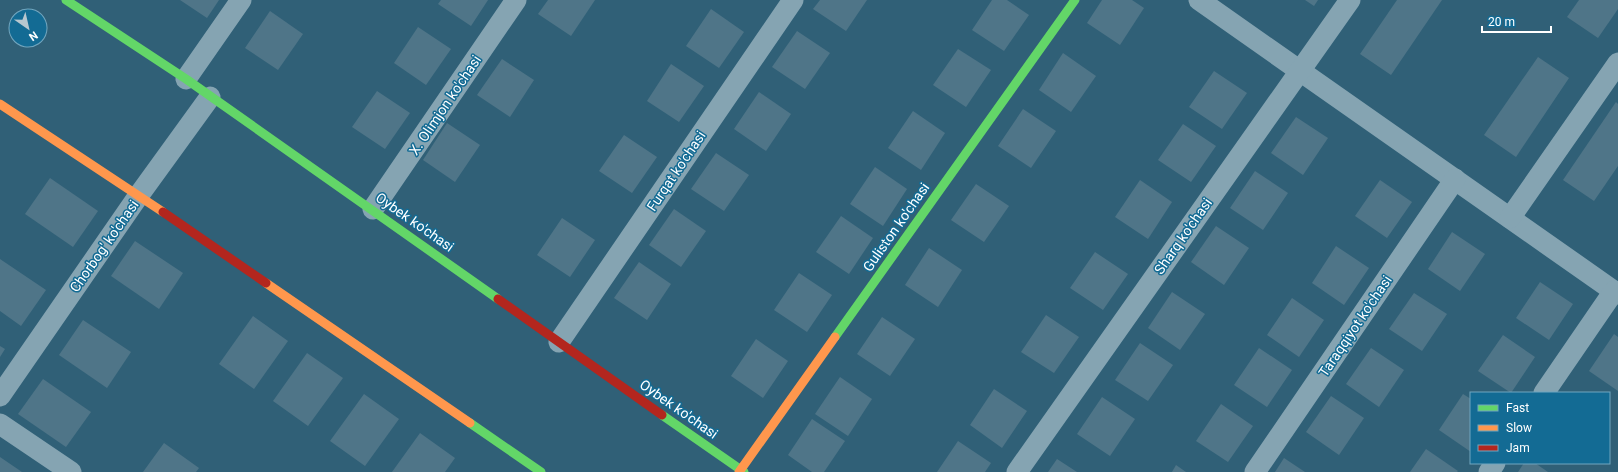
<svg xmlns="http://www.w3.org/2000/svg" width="1618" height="472" font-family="Roboto,sans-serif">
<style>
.building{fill:#4f7588}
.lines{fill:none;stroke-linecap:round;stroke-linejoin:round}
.street{stroke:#85a4b2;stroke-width:21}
.fast{stroke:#63d668;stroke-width:9}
.slow{stroke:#ff974d;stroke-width:9}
.jam{stroke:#b3261e;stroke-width:9}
.labels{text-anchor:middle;stroke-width:3;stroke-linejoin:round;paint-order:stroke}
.street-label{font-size:14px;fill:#fff;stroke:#136b94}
</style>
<rect width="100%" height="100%" fill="#306077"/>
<g class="building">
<path d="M 180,0 L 219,0 L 207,18 Z"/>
<path d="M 441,0 L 488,0 L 471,26 L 438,4 Z"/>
<path d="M 548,0 L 595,0 L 571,36 L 538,14 Z"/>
<path d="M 820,0 L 867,0 L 846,31 L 813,9 Z"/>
<path d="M 992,0 L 1007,0 L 1029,15 L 1004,51 L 972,30 Z"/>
<path d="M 1102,0 L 1132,0 L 1144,8 L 1120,45 L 1087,23 Z"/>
<path d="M 1305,0 L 1318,0 L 1314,6 Z"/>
<path d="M 1397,0 L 1442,0 L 1391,75 L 1360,54 Z"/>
<path d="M 1579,0 L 1618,0 L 1618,9 L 1598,38 L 1567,17 Z"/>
<path d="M 711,9 L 744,32 L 719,68 L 686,46 Z"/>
<path d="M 270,11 L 303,34 L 278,70 L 245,48 Z"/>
<path d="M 418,27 L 451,49 L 426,85 L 394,63 Z"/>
<path d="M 797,31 L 830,53 L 805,89 L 772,67 Z"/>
<path d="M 958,49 L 991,70 L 966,107 L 933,85 Z"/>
<path d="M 1063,53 L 1096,76 L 1071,112 L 1039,90 Z"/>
<path d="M 1538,57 L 1569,78 L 1516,157 L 1484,135 Z"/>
<path d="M 502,59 L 534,80 L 510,117 L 477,95 Z"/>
<path d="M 671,64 L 704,86 L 679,122 L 647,101 Z"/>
<path d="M 1214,71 L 1247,93 L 1222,129 L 1189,107 Z"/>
<path d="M 377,91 L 410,113 L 385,149 L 352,127 Z"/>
<path d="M 759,92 L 791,114 L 766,151 L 734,129 Z"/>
<path d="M 1616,102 L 1618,104 L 1618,166 L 1594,201 L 1563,180 Z"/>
<path d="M 1023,109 L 1056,131 L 1031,168 L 998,146 Z"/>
<path d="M 913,111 L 945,133 L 921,170 L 888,148 Z"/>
<path d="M 1296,117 L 1328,138 L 1303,175 L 1271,153 Z"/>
<path d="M 447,123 L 480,145 L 455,182 L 423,160 Z"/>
<path d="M 1183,124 L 1216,146 L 1191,182 L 1158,160 Z"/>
<path d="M 624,135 L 657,157 L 632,193 L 599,171 Z"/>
<path d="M 716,153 L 749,175 L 724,211 L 691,189 Z"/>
<path d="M 875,167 L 907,189 L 883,226 L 850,204 Z"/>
<path d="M 1255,171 L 1288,193 L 1263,230 L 1230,208 Z"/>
<path d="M 50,178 L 98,211 L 73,247 L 25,214 Z"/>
<path d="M 1140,180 L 1172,202 L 1148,239 L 1115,217 Z"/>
<path d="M 1380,180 L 1412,202 L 1387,238 L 1355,216 Z"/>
<path d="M 976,184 L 1009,206 L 984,242 L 951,220 Z"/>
<path d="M 674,209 L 706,231 L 681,267 L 649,245 Z"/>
<path d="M 841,216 L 873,238 L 849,274 L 816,252 Z"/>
<path d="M 562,218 L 595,240 L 570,277 L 537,255 Z"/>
<path d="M 1216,226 L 1249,248 L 1224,285 L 1191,262 Z"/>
<path d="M 1452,232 L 1485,254 L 1460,291 L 1428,269 Z"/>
<path d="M 135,241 L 183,273 L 159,309 L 111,276 Z"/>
<path d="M 1336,246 L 1369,268 L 1344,305 L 1312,283 Z"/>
<path d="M 929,248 L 962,270 L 938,307 L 905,285 Z"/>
<path d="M 1095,252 L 1128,274 L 1103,310 L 1070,288 Z"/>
<path d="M 0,259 L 46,290 L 21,326 L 0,311 Z"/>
<path d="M 639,262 L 671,284 L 647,320 L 614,298 Z"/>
<path d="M 799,273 L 832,295 L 807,332 L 774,310 Z"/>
<path d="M 1540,282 L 1573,304 L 1549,340 L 1516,318 Z"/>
<path d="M 1172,292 L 1205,314 L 1180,350 L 1148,328 Z"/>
<path d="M 1414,293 L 1447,314 L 1422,351 L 1389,329 Z"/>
<path d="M 1292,298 L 1324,320 L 1299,357 L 1267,335 Z"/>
<path d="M 1046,315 L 1079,337 L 1054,373 L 1021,352 Z"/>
<path d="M 253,316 L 288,341 L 254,389 L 219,364 Z"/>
<path d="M 882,317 L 915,339 L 890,376 L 857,354 Z"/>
<path d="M 83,320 L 131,352 L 107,388 L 59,355 Z"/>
<path d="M 1614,334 L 1618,337 L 1618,391 L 1589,371 Z"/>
<path d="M 1503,335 L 1535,357 L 1511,393 L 1478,371 Z"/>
<path d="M 756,339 L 788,361 L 763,398 L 731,376 Z"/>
<path d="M 1140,343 L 1173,365 L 1148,401 L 1115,380 Z"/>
<path d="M 0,346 L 5,349 L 0,357 Z"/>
<path d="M 1259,348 L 1292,370 L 1267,407 L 1234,385 Z"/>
<path d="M 1371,348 L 1404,370 L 1379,407 L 1346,384 Z"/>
<path d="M 307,353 L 343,378 L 308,426 L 273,401 Z"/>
<path d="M 840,377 L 872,399 L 848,436 L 815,414 Z"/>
<path d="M 43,379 L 91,412 L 66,447 L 18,414 Z"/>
<path d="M 994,389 L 1027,411 L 1002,448 L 970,425 Z"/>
<path d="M 364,394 L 399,419 L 365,466 L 330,441 Z"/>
<path d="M 1463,394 L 1471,399 L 1471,452 L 1439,430 Z"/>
<path d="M 1331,396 L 1364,418 L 1339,455 L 1306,432 Z"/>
<path d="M 1102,397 L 1135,419 L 1110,456 L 1077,434 Z"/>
<path d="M 1221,404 L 1253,426 L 1228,462 L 1196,441 Z"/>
<path d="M 812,419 L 845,441 L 824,472 L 812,472 L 788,455 Z"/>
<path d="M 420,433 L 455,458 L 445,472 L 392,472 Z"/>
<path d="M 958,441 L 991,463 L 985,472 L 937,472 Z"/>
<path d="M 164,443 L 199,468 L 196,472 L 143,472 Z"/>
<path d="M 1426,449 L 1458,471 L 1457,472 L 1410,472 Z"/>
<path d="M 0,457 L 22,472 L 0,472 Z"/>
<path d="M 1284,458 L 1305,472 L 1275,472 Z"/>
<path d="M 1057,459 L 1077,472 L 1048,472 Z"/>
<path d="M 1524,463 L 1535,463 L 1548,472 L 1518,472 Z"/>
<path d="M 1176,465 L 1186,472 L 1172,472 Z"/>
</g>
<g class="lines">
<g class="street">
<path d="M 1199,0 L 1618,294"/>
<path d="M 186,79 L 241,0"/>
<path d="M 373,209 L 516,0"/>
<path d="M 1510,218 L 1618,63"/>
<path d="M 559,342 L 793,0"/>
<path d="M 1544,393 L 1614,291"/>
<path d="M 0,396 L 139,195 L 210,97"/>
<path d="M 0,424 L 71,472"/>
<path d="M 1017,472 L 1350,0"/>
<path d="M 1255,472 L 1455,179"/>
<path d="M 1489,472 L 1495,463"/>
</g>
<g class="fast">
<path d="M 66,0 L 186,79 L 498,299"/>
<path d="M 835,337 L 1075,0"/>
<path d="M 662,415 L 744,472"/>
<path d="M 470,423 L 541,472"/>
</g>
<g class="slow">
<path d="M 0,104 L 163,212"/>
<path d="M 266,283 L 470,423"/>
<path d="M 739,472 L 835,337"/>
</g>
<g class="jam">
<path d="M 163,212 L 266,283"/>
<path d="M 498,299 L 662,415"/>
</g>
</g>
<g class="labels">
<g class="street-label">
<text transform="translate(445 105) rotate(-56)" y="5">X. Olimjon ko'chasi</text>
<text transform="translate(676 171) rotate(-56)" y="5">Furqat ko'chasi</text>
<text transform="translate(415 222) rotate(35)" y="5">Oybek ko'chasi</text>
<text transform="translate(896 227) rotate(-55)" y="5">Guliston ko'chasi</text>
<text transform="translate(1183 236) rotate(-55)" y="5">Sharq ko'chasi</text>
<text transform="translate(104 246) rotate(-55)" y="5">Chorbog' ko'chasi</text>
<text transform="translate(1355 326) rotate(-56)" y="5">Taraqqiyot ko'chasi</text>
<text transform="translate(679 409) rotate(35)" y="5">Oybek ko'chasi</text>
</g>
</g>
<rect x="1470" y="392" width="140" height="72" fill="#136b94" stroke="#71a6bf"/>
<rect x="1478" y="405" width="20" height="6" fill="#63d668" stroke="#71a6bf"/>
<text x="1506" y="412" font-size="12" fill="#ffffff">Fast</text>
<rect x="1478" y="425" width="20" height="6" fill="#ff974d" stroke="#71a6bf"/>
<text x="1506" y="432" font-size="12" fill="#ffffff">Slow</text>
<rect x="1478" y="445" width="20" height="6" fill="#b3261e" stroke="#71a6bf"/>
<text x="1506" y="452" font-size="12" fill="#ffffff">Jam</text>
<g transform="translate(28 28) rotate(146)"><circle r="19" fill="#136b94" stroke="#71a6bf"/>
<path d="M0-3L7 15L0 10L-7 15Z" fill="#b7c7cf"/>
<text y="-6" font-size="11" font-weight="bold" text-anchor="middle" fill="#ffffff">N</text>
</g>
<path d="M1482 26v6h69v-6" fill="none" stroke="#ffffff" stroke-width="2"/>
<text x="1488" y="26" font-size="12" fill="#ffffff" stroke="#136b94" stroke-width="3" paint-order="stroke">20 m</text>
</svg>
